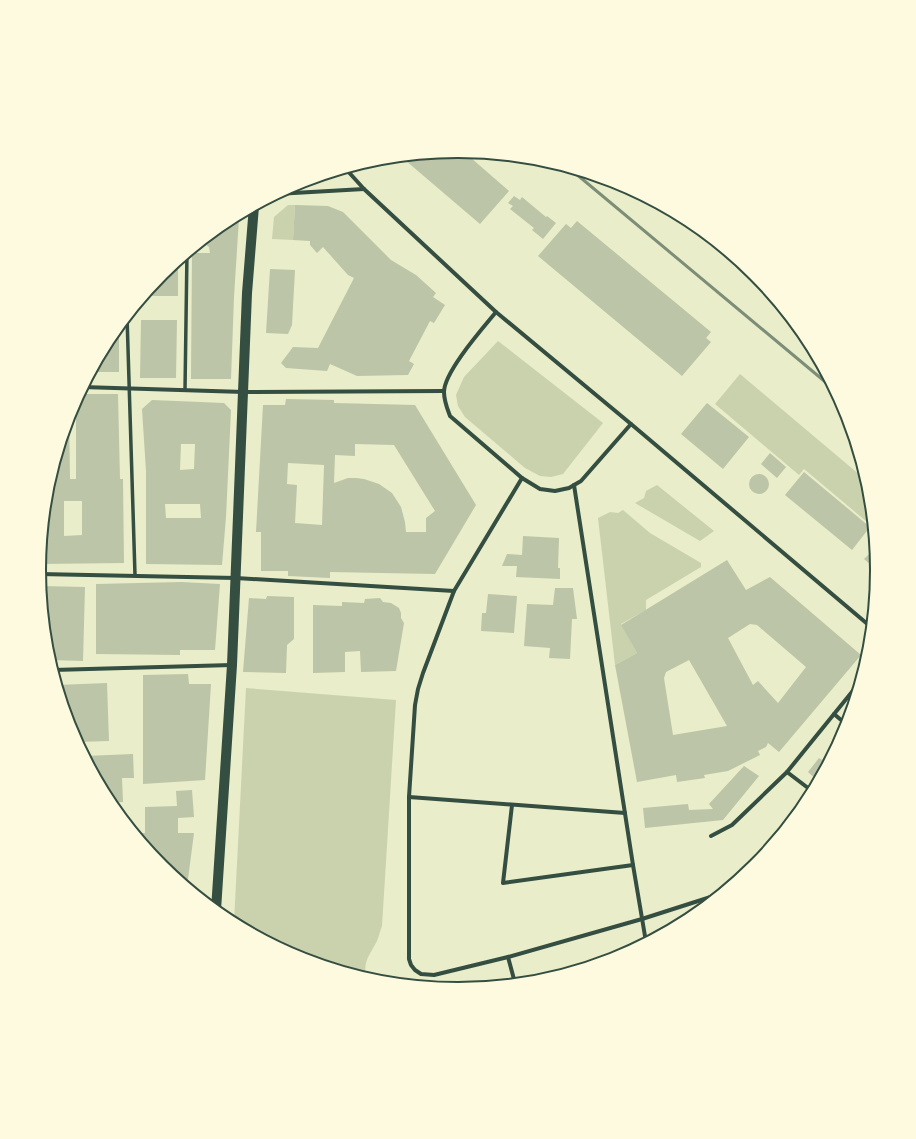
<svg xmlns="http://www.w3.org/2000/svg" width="916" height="1139" font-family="Lora,serif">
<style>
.green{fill:#cad2ad}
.building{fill:#bcc5a7;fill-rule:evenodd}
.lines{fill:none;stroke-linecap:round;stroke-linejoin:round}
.pedestrian{stroke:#344e41;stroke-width:3.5}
.minor{stroke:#344e41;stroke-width:4}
.primary{stroke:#344e41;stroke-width:10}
.rail{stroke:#7c8e77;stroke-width:3}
.rim{fill:none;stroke:#344e41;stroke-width:2}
</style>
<rect width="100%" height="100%" fill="#e9edc9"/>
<g class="green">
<path d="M 288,205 L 295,205 L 293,240 L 272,239 L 274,217 Z"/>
<path d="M 498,341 L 603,423 L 563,474 L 551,477 L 540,476 L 525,468 L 465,417 L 458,406 L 456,395 L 464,377 Z"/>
<path d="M 740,374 L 867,481 L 869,488 L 873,527 L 804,469 L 799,475 L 715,404 Z"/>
<path d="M 657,485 L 714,531 L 700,541 L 635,503 L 644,498 L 646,491 Z"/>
<path d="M 623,510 L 650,533 L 701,563 L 701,567 L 646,600 L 646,610 L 621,624 L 637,653 L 615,665 L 598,518 L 610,512 L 618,513 Z"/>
<path d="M 246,688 L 396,700 L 382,926 C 380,931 379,936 377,941 C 370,955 363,960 366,977 L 297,957 L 234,922 Z"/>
</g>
<g class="building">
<path d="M 458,151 L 463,151 L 509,191 L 480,224 L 405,160 L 410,155 Z"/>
<path d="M 514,196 L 520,200 L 522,197 L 546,217 L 547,216 L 556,223 L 543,239 L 532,230 L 534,228 L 510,209 L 513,206 L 508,203 Z"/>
<path d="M 295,205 L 328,206 L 343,212 L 391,260 L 416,275 L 436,293 L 433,297 L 445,305 L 434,323 L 430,321 L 409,361 L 414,364 L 408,375 L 357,376 L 330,364 L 327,371 L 286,368 L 281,363 L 293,347 L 318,348 L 354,278 L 348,275 L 323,247 L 317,253 L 310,245 L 310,241 L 293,240 Z"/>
<path d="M 237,215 L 239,218 L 234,297 L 231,379 L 191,379 L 192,253 L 210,253 L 209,247 L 201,241 L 225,221 Z"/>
<path d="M 577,221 L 711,332 L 706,338 L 711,342 L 682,376 L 538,256 L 566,224 L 571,228 Z"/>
<path d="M 178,260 L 178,296 L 143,296 L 162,273 Z"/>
<path d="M 270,269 L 295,270 L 292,325 L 288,334 L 266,333 Z"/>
<path d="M 141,320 L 177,320 L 176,378 L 140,378 Z"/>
<path d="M 115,330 L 119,330 L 119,372 L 91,372 L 110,337 Z"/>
<path d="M 79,394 L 118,394 L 120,479 L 123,479 L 124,563 L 40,564 L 47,488 L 69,415 L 70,479 L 76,479 L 76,400 ZM 64,501 L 82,501 L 82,535 L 64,536 Z"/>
<path d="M 286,399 L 334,400 L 334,403 L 415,405 L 476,505 L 435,574 L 330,572 L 330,578 L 288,576 L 288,571 L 261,571 L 261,532 L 256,532 L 263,405 L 285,405 ZM 355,444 L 394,445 L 435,511 L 426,518 L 426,532 L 406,532 L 405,522 L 401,507 L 392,493 L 379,484 L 364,479 L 356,478 L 348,478 L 334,483 L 335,455 L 355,456 ZM 288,463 L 324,465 L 322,525 L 295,523 L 297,485 L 287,484 Z"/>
<path d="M 152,400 L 224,403 L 231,410 L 226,517 L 222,565 L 146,564 L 146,471 L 142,409 ZM 181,444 L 195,444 L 194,469 L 180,470 ZM 165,504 L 200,504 L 201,518 L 166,518 Z"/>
<path d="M 707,403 L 749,437 L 723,469 L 681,434 Z"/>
<path d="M 770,453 L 786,467 L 777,478 L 761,464 Z"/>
<path d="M 804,472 L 870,527 L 852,550 L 785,495 Z"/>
<circle cx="759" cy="484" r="10"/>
<path d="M 523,536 L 559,538 L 558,568 L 560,568 L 560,579 L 516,577 L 517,566 L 502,566 L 507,554 L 522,555 Z"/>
<path d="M 874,544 L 877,570 L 864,559 L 871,552 L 869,550 Z"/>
<path d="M 727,560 L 746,590 L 770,577 L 861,655 L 779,752 L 768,743 L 766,747 L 758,751 L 760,755 L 728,771 L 704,775 L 705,778 L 677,782 L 676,775 L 637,782 L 615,665 L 637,653 L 621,625 ZM 750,624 L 757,625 L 806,667 L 778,703 L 758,681 L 753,685 L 728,638 ZM 689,660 L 727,726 L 673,735 L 664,678 L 666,672 Z"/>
<path d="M 181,582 L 220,584 L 215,650 L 180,650 L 180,655 L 96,654 L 96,584 Z"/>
<path d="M 41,586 L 85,587 L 83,661 L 50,660 L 47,651 Z"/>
<path d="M 555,588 L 573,588 L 577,619 L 572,619 L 570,659 L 549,658 L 550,648 L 524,646 L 527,604 L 553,605 Z"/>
<path d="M 488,594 L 517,596 L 514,633 L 481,631 L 482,613 L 486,613 Z"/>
<path d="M 267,596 L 294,597 L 294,639 L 287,645 L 286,673 L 243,672 L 249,598 L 266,599 Z"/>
<path d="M 380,598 L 383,602 L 391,603 L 399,608 L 401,613 L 401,618 L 404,623 L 396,671 L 361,672 L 360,651 L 345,652 L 345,672 L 313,673 L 313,605 L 342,606 L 342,602 L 364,603 L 365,599 Z"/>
<path d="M 188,674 L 189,684 L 211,684 L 205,780 L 143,784 L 143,675 Z"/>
<path d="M 107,683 L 109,741 L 77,742 L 71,730 L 57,685 Z"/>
<path d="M 838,741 L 839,741 L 818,781 L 808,772 L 819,758 L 822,760 Z"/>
<path d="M 133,754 L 134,778 L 122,778 L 123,802 L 110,803 L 85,756 Z"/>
<path d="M 744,766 L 759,776 L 723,820 L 645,828 L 643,808 L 688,804 L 689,810 L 713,809 L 709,804 Z"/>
<path d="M 192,790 L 194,817 L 178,818 L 178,833 L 194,833 L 187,887 L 162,866 L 138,837 L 138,833 L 145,833 L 145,807 L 177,806 L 176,791 Z"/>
</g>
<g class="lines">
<g class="pedestrian">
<path d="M 127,316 L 135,575"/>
<path d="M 185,390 L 187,252"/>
</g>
<g class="minor">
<path d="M 345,168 L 364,189 L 496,312 L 631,424 L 871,627"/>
<path d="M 276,194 L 364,189"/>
<path d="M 496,312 C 482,329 444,372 444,392 C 444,401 447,408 450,416 L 522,478 L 540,489 L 555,491 L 569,488 L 581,481 L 631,424"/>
<path d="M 82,387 L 244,392 L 444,391"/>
<path d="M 522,478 L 454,591 L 423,673 L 418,689 L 415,705 L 409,797 L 409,959 L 411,965 L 415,970 L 421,974 L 434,975 L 508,957 L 642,919 L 720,894"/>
<path d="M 574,485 L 633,865 L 646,942"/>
<path d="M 39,574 L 236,578 L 454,591"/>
<path d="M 53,670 L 232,665"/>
<path d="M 834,714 L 847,725"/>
<path d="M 787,772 L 812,791"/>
<path d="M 409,797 L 625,813"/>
<path d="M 512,805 L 503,883 L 633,865"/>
<path d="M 711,836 L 732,825 L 787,772 L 860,682"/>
<path d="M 508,957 L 515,983"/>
</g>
<path class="primary" d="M 216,910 L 232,665 L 247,293 L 254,206"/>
<path class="rail" d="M 569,168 L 835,390"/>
</g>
<path d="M0 0H916V1139H0ZM46 570a412 412 0 1 1 824 0a412 412 0 1 1-824 0Z" fill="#fefae0" fill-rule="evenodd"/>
<path class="rim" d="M46 570a412 412 0 1 1 824 0a412 412 0 1 1-824 0Z"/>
</svg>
